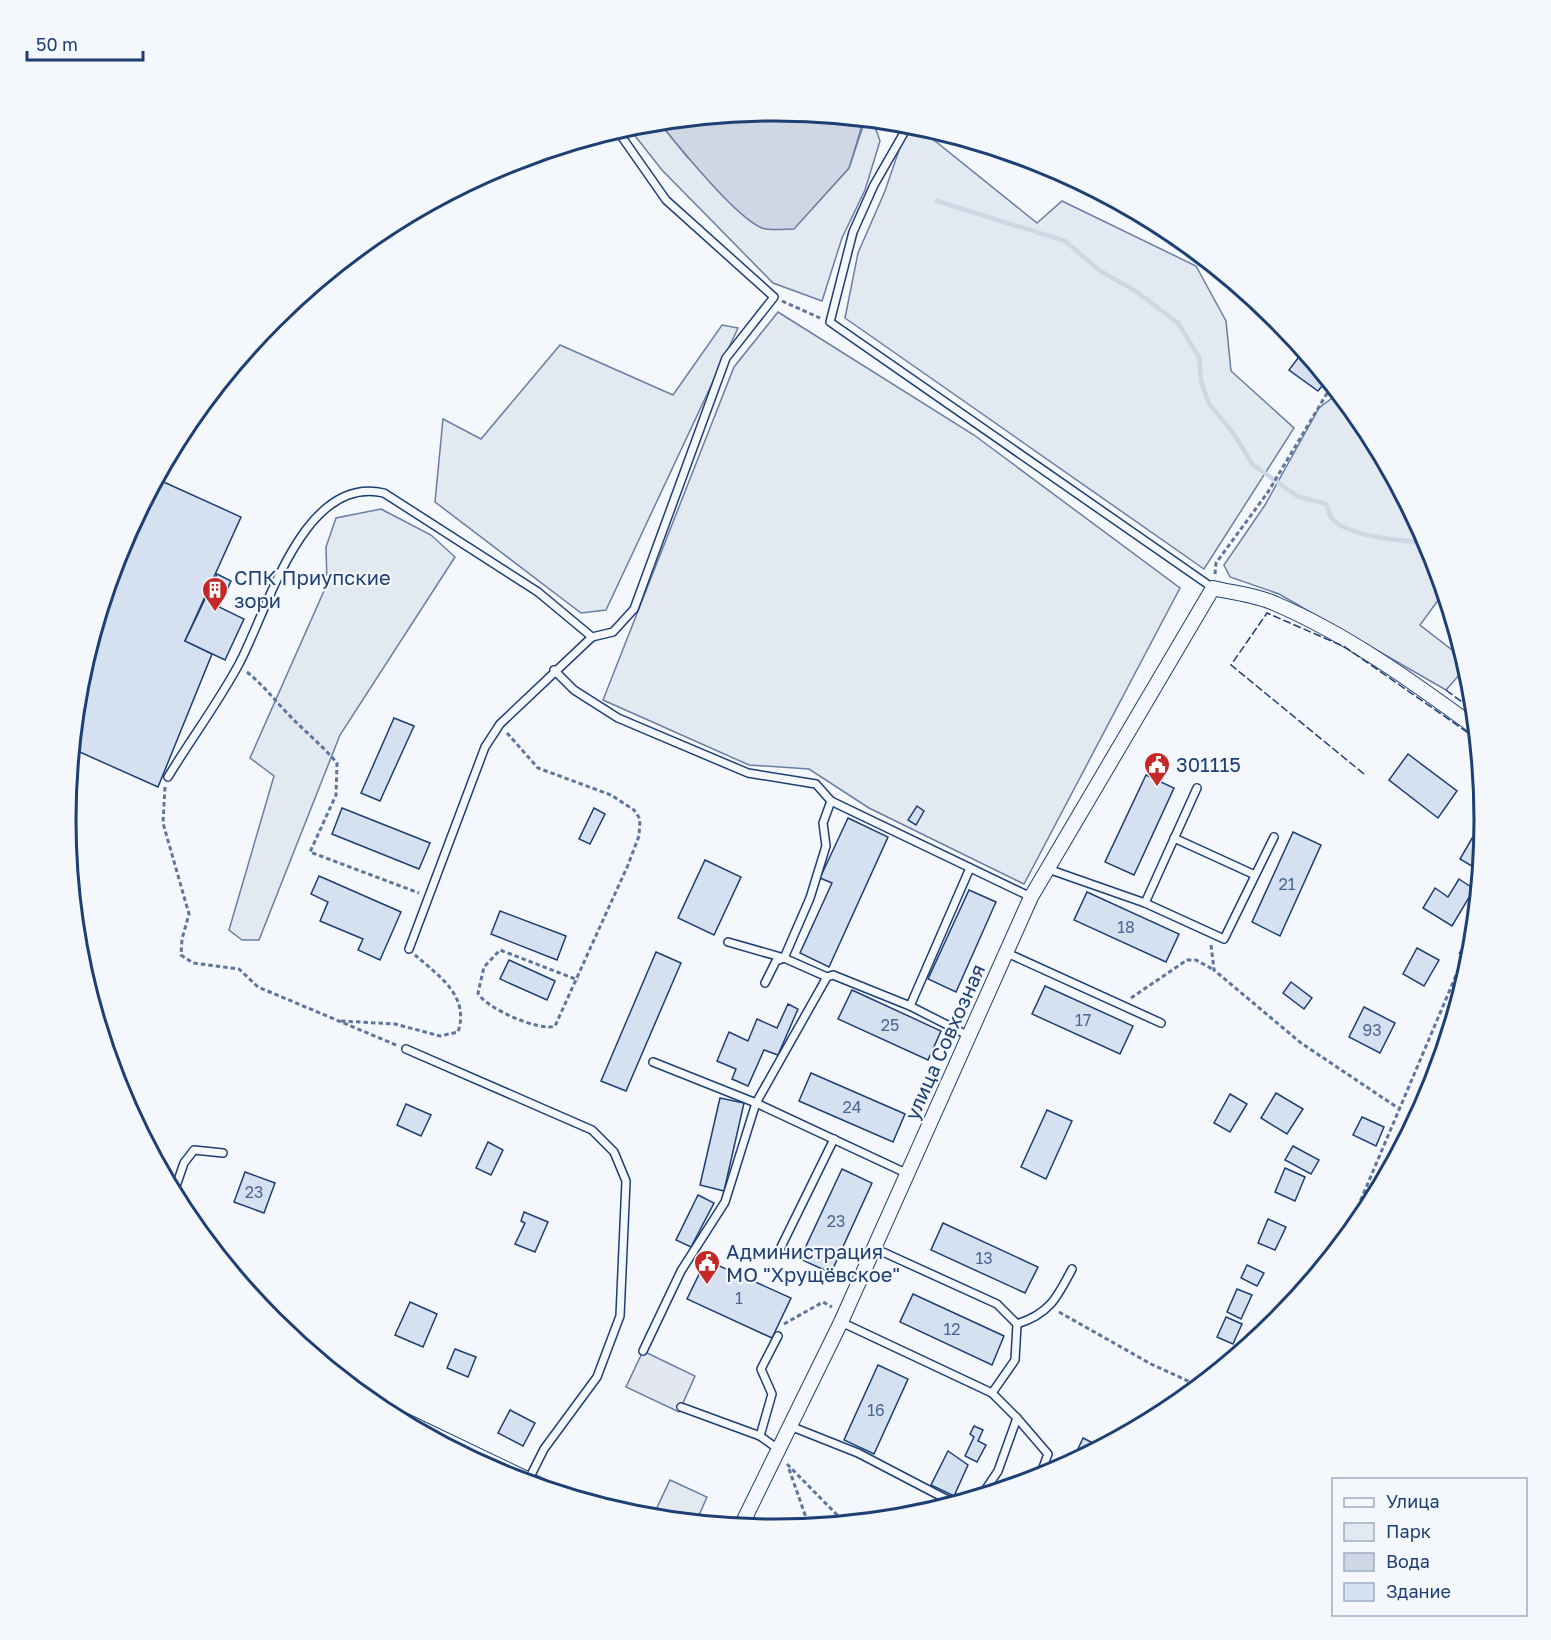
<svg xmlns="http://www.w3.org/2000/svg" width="1551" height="1640" font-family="'Golos Text',sans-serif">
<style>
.green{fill:#e3e9f0;stroke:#687fa3;stroke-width:1.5}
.parking{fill:#e3e8f0;stroke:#687fa3;stroke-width:1.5}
.water{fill:#cfd7e4;stroke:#687fa3;stroke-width:1.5}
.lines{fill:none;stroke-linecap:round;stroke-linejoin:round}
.stream{stroke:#cfd7e4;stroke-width:4.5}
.building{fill:#d5e0f0;stroke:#1d3f73;stroke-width:1.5}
.service-casing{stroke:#1d3f73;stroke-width:10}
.minor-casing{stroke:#1d3f73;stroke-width:16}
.path{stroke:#5e769c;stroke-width:3;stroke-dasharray:4.5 3;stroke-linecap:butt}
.service{stroke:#f4f7fb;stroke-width:7}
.minor{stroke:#f4f7fb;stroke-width:14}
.fence{stroke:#1d3f73;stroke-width:1.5;stroke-dasharray:8 3;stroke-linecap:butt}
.labels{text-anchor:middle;stroke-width:4.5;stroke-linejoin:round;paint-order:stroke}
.number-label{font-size:16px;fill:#4b6792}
.poi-label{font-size:20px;fill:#1d3f73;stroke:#f4f7fb;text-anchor:start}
.street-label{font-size:20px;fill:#1d3f73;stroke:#f4f7fb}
.rim{fill:none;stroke:#1d3f73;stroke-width:3}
</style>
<rect width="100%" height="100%" fill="#f4f7fb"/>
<g class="green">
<path d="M 659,122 L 688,158 L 794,228 L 849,168 L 863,126 L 875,127 L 880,141 L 865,190 L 842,238 L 822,301 L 773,283 L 662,170 L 628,127 Z"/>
<path d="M 908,124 L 914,124 L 1037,223 L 1062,201 L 1196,266 L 1226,321 L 1231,371 L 1294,428 L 1204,569 L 845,318 L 858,253 L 885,191 Z"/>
<path d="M 778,312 L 974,435 L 1180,588 L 1024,884 L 869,808 L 809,769 L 749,765 L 603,700 L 734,367 Z"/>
<path d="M 722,325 L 738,328 L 606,610 L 581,613 L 435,502 L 443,419 L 481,439 L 560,345 L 673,395 Z"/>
<path d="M 1335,396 C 1363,410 1416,515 1430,547 C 1437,561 1440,577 1444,592 L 1420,625 L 1465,660 L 1467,666 L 1446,690 L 1279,594 L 1230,577 L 1224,565 L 1265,505 L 1319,408 Z"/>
<path d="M 381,509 L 431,535 L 455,557 L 340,735 L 259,940 L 242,940 L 229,930 L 274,776 L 250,758 L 327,584 L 326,547 L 336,518 Z"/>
<path d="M 670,1480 L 707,1497 L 696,1522 L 653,1516 Z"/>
</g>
<path class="parking" d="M 643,1351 L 695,1376 L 679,1412 L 626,1387 Z"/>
<path class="water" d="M 776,111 L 864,119 L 849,168 L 794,229 C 785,229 771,231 762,228 C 735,217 679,147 659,122 Z"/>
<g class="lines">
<path class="stream" d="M 937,201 L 1065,241 L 1099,270 L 1137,292 L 1178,323 L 1199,357 L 1201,381 L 1209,404 L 1234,434 L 1252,464 L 1297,496 L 1326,504 C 1328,508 1329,514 1331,517 C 1344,537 1406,541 1428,543"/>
</g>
<g class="building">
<path d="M 1301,354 L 1314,363 L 1327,380 L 1318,391 L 1289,370 Z"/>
<path d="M 157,479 L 241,517 L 185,641 L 212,654 L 158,787 L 73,749 L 80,681 L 120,548 Z"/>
<path d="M 217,574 L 231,581 L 219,607 L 244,619 L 225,660 L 185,641 Z"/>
<path d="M 394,718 L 414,726 L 380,801 L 361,793 Z"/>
<path d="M 1408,754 L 1457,791 L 1438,818 L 1389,780 Z"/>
<path d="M 1146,775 L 1174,788 L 1134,875 L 1105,862 Z"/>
<path d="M 917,806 L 924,811 L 916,825 L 908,820 Z"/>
<path d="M 342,808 L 430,843 L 419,869 L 332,834 Z"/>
<path d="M 594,808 L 605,814 L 590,844 L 579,839 Z"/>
<path d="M 848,818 L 888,837 L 829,967 L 800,953 L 832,883 L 820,878 Z"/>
<path d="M 1478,828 L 1484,831 L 1480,871 L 1460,859 Z"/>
<path d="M 1293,832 L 1321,845 L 1280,936 L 1252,922 Z"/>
<path d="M 705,860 L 741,877 L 714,935 L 678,918 Z"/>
<path d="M 319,876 L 401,912 L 380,960 L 358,950 L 363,939 L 320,921 L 328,902 L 311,894 Z"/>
<path d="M 1459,879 L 1474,889 L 1452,926 L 1423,908 L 1435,888 L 1448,897 Z"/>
<path d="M 969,890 L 996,902 L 956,992 L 928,979 Z"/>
<path d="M 1087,892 L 1179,934 L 1166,962 L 1074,920 Z"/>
<path d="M 500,911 L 566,936 L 557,960 L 491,934 Z"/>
<path d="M 1417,948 L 1439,960 L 1424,986 L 1403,974 Z"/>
<path d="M 656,952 L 681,963 L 626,1091 L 601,1081 Z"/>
<path d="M 509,960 L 555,981 L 547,1000 L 500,979 Z"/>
<path d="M 1291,982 L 1312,998 L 1304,1009 L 1283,993 Z"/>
<path d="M 1045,986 L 1133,1026 L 1120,1054 L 1032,1014 Z"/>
<path d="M 852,990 L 941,1031 L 928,1060 L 838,1019 Z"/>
<path d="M 788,1004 L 798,1009 L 778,1055 L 764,1050 L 748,1086 L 732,1079 L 736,1069 L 717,1061 L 729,1032 L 748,1041 L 757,1019 L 777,1028 Z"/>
<path d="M 1364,1007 L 1395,1023 L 1380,1053 L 1349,1037 Z"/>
<path d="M 811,1073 L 905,1114 L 893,1142 L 799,1101 Z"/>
<path d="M 1276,1093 L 1303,1109 L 1287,1134 L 1261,1118 Z"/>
<path d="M 1230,1094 L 1247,1104 L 1230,1132 L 1214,1123 Z"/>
<path d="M 720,1098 L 744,1103 L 724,1191 L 700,1185 Z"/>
<path d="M 406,1104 L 431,1115 L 421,1136 L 397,1125 Z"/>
<path d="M 1047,1110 L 1072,1121 L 1046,1179 L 1021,1167 Z"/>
<path d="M 1362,1117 L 1384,1127 L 1376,1146 L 1353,1135 Z"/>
<path d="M 488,1142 L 503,1150 L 491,1175 L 476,1168 Z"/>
<path d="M 1293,1146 L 1319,1160 L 1311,1174 L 1285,1160 Z"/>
<path d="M 1285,1168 L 1305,1177 L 1295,1201 L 1275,1192 Z"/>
<path d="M 842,1169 L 872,1183 L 831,1273 L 800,1259 Z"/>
<path d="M 245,1172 L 275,1183 L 264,1213 L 234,1202 Z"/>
<path d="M 698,1195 L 714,1203 L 691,1247 L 676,1240 Z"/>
<path d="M 524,1212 L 548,1222 L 535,1252 L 515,1244 L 525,1223 L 521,1221 Z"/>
<path d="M 1268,1219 L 1286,1227 L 1275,1250 L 1258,1243 Z"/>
<path d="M 943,1223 L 1038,1267 L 1025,1293 L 931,1250 Z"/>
<path d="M 706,1260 L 791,1298 L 772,1338 L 687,1299 Z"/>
<path d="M 1247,1265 L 1264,1273 L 1257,1286 L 1241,1278 Z"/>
<path d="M 1237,1289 L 1252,1295 L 1241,1319 L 1227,1312 Z"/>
<path d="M 913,1294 L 1004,1336 L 992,1365 L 900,1322 Z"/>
<path d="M 410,1302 L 437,1314 L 423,1347 L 395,1335 Z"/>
<path d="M 1226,1317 L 1242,1324 L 1233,1344 L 1217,1337 Z"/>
<path d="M 455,1349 L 476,1357 L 468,1377 L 447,1368 Z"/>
<path d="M 878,1365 L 908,1379 L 874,1454 L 844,1440 Z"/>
<path d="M 510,1410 L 535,1423 L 523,1446 L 498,1433 Z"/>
<path d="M 974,1426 L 983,1430 L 978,1441 L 986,1445 L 977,1462 L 965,1456 L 974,1437 L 970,1434 Z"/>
<path d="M 1083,1438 L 1101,1447 L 1072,1462 Z"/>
<path d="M 948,1451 L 968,1465 L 954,1496 L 931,1485 Z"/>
</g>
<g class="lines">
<defs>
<g id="service">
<path d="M 909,124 L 874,185 L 853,232 L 830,322 L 1213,588"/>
<path d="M 554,670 L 574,690 L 618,718 L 748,773 L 816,784 L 831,801"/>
<path d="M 168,777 C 191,739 218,703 239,664 C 268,610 303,474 384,493 L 538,592 L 592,637 L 613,632 L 634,609 L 726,358 L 774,297 L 666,200 L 617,130"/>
<path d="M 1174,838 L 1255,875"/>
<path d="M 1048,869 L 1145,903 L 1224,939 L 1274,837"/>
<path d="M 1145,903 L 1197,788"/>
<path d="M 728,942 L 784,958"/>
<path d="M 409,949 L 485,747 L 500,724 L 592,637"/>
<path d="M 1007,953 L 1161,1023"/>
<path d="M 827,977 L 833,975 L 910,1006 L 967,1035"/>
<path d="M 765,983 L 776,961 L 784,958"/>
<path d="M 910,1006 L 970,868"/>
<path d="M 406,1049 L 592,1130 L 614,1152 L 626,1181 L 620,1316 L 597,1377 L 544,1449 L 529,1479"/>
<path d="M 653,1062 L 756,1103 L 908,1174"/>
<path d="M 174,1192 L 184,1163 L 194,1150 L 223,1153"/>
<path d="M 874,1248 L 997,1304 L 1017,1324 L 1015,1360 L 992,1393"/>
<path d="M 779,1251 L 834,1139"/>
<path d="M 841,1322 L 992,1393 L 1017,1418 L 998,1471 L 982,1495"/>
<path d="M 1017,1324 C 1049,1314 1057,1298 1072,1269"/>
<path d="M 643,1351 L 681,1271 L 725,1202 L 756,1103 L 827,977 L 784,958 L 810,898 L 826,846 L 823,823 L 831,801 L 1031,897"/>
<path d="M 681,1407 L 760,1436 L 778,1449"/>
<path d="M 1017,1418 L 1048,1454 L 1039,1478"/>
<path d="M 790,1426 L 858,1453 L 948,1500 L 960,1502"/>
<path d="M 760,1436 L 772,1394 L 761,1369 L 778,1336"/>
</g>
<g id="minor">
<path d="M 379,1408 L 550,1490"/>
<path d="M 741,1526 L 841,1322 L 1031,897 L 1213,588 C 1233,593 1257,595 1276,604 C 1348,635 1413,682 1476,728"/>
</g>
</defs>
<use href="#service" class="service-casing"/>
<use href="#minor" class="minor-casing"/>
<g class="path">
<path d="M 782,301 L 820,318"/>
<path d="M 1215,574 L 1216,563 L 1268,492 L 1332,385"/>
<path d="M 247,672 C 262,684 273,698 287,713 C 303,730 322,745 337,763 L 336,795 L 310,852 L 419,893"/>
<path d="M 507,733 L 538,768 L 611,795 L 634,810 L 640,819 L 639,836 L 628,865 L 555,1026 C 540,1032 485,1008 478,993 L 484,967 L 500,950 L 578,980"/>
<path d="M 165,787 L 163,823 L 189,914 L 182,939 L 181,955 L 193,963 L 239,969 L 258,987 L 396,1045"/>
<path d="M 1211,945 L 1214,970 L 1301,1043 L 1398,1108"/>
<path d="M 1131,998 L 1187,960 L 1196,960 L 1214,970"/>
<path d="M 341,1021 L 395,1024 L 440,1036 L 458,1032 C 470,996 439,976 415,955"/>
<path d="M 1343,1242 L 1460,966 L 1473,945"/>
<path d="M 1059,1312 L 1151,1364 L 1199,1386"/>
<path d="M 784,1324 L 823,1302 L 832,1307"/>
<path d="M 787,1464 L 845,1523"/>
<path d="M 789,1469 L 809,1526"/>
</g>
<use href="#service" class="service"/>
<use href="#minor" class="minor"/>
<g class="fence">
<path d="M 1446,690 L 1474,711"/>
<path d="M 1364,774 L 1231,665 L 1267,613 L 1345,647 L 1477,739"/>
<path d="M 1459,954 L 1474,927"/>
</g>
</g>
<defs>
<symbol id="building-pin" viewBox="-11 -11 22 30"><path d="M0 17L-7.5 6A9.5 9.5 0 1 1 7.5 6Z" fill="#c62828" stroke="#f4f7fb"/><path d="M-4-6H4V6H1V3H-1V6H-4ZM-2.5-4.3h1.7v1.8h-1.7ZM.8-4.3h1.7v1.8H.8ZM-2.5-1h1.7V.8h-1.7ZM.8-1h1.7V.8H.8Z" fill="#fff"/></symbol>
<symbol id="civic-pin" viewBox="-11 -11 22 30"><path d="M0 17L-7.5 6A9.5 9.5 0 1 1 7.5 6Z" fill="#c62828" stroke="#f4f7fb"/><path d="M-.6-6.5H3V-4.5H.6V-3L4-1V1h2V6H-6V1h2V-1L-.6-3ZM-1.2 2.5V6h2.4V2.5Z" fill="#fff"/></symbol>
</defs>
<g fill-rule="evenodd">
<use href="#building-pin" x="200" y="575" width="30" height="40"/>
<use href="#civic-pin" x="1142" y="750" width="30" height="40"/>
<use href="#civic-pin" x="692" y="1248" width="30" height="40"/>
</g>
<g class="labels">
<g class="number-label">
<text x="1287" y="890">21</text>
<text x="1126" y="933">18</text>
<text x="1083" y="1026">17</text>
<text x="890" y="1031">25</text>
<text x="1372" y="1036">93</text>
<text x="852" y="1113">24</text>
<text x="254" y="1198">23</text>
<text x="836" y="1227">23</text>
<text x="984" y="1264">13</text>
<text x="739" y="1304">1</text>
<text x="952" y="1335">12</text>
<text x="876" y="1416">16</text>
</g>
<g class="poi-label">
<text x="234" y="585">СПК Приупские<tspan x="234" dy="23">зори</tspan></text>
<text x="1176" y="772">301115</text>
<text x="726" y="1259">Администрация<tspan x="726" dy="23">МО "Хрущёвское"</tspan></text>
</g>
<g class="street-label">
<text transform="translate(945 1042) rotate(-66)" y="7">улица Совхозная</text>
</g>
</g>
<path d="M0 0H1551V1640H0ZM76 820a699 699 0 1 1 1398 0a699 699 0 1 1-1398 0Z" fill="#f4f7fb" fill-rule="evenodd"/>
<path class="rim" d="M76 820a699 699 0 1 1 1398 0a699 699 0 1 1-1398 0Z"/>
<rect x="1332" y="1478" width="195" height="138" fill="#f4f7fb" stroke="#9eadc5" stroke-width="1.5"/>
<rect x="1344" y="1498" width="30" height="9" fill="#f4f7fb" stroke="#9eadc5" stroke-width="1.5"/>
<text x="1386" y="1508" font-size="18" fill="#1d3f73">Улица</text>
<rect x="1344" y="1523" width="30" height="18" fill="#e3e9f0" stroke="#9eadc5" stroke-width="1.5"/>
<text x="1386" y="1538" font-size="18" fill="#1d3f73">Парк</text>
<rect x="1344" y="1553" width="30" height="18" fill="#cfd7e4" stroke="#9eadc5" stroke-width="1.5"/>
<text x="1386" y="1568" font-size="18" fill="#1d3f73">Вода</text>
<rect x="1344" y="1583" width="30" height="18" fill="#d5e0f0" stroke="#9eadc5" stroke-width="1.5"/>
<text x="1386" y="1598" font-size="18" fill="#1d3f73">Здание</text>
<path d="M27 51v9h116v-9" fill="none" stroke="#1d3f73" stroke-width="3"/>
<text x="36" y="51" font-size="18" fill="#1d3f73" stroke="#f4f7fb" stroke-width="4.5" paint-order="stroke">50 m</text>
</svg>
